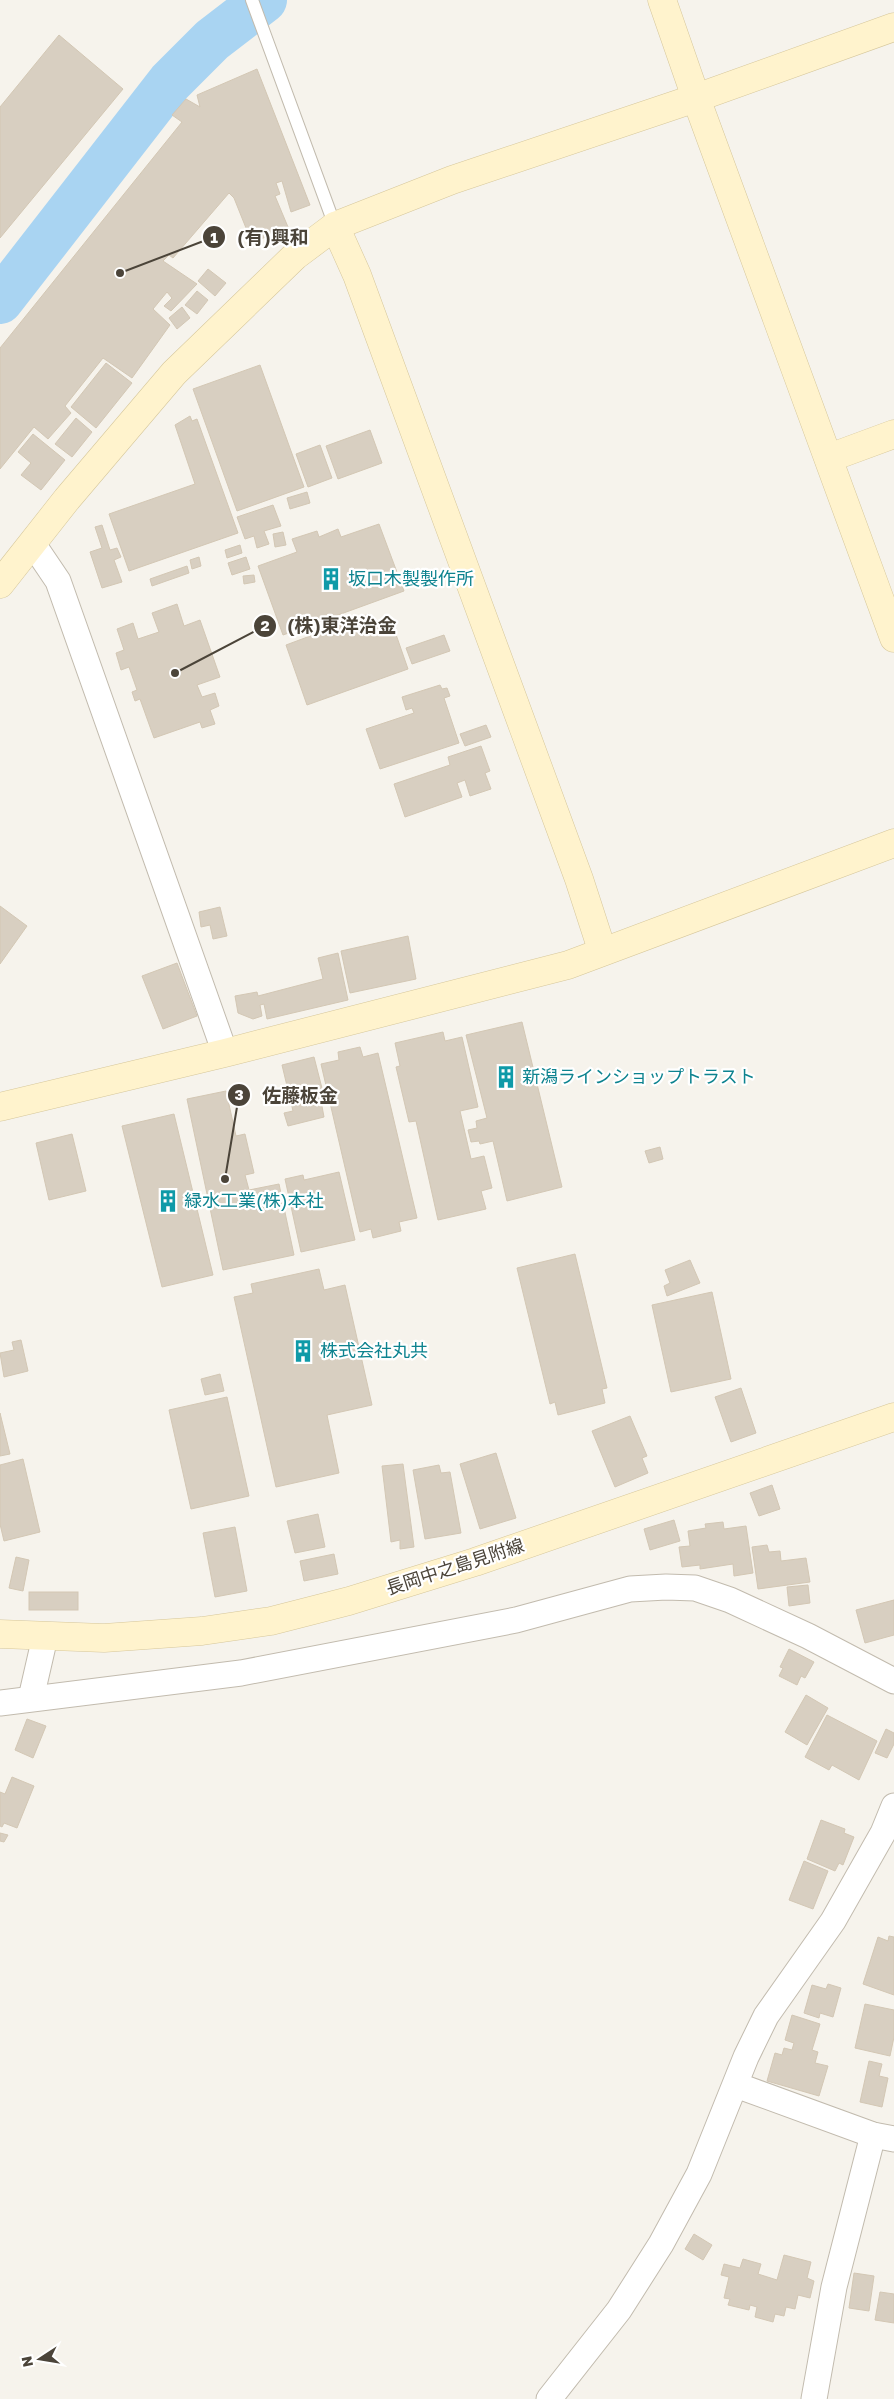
<svg xmlns="http://www.w3.org/2000/svg" width="894" height="2399" font-family="'Golos Text','Noto Sans JP',sans-serif">
<style>
.lines{fill:none;stroke-linecap:round;stroke-linejoin:round}
.river{stroke:#a9d4f2;stroke-width:46}
.building{fill:#d8cfc1;stroke:#d3c7b4}
.lane-casing{stroke:#c2bbae;stroke-width:14}
.street-casing{stroke:#c2bbae;stroke-width:27}
.secondary-casing{stroke:#d6c79b;stroke-width:29}
.lane{stroke:#fff;stroke-width:12}
.street{stroke:#fff;stroke-width:25}
.secondary{stroke:#fff3cd;stroke-width:28}
.labels{text-anchor:middle;stroke-width:4.5;stroke-linejoin:round;paint-order:stroke}
.culture-label{font-size:18px;fill:#0d838f;stroke:#fff;text-anchor:start}
.street-label{font-size:18px;fill:#4b4439;stroke:#fff}
.leader{fill:none;stroke:#4b4439;stroke-width:2}
.callout-dot{fill:#4b4439;stroke:#fff;stroke-width:2}
.mark-label{font-size:15px;text-anchor:middle;font-weight:bold;fill:#fff}
.callout-label{font-size:19px;text-anchor:middle;font-weight:bold;fill:#4b4439;stroke:#fff;stroke-width:4.5;stroke-linejoin:round;paint-order:stroke}
</style>
<rect width="100%" height="100%" fill="#f6f3ec"/>
<g class="lines">
<path class="river" d="M 0,301 L 170,82 L 212,40 L 264,0"/>
</g>
<g class="building">
<path d="M 59,35 L 123,89 L 0,238 L 0,107 Z"/>
<path d="M 257,69 L 310,205 L 291,212 L 282,181 L 276,183 L 280,194 L 275,196 L 288,227 L 252,243 L 234,198 L 229,193 L 173,258 L 169,255 L 163,261 L 197,284 L 171,311 L 164,306 L 172,298 L 167,292 L 153,309 L 170,325 L 132,378 L 103,358 L 65,406 L 71,413 L 48,439 L 34,427 L 0,469 L 0,348 L 182,122 L 172,115 L 186,99 L 200,107 L 197,95 Z"/>
<path d="M 208,269 L 226,283 L 215,296 L 198,281 Z"/>
<path d="M 197,291 L 208,300 L 197,314 L 185,305 Z"/>
<path d="M 182,307 L 190,318 L 177,329 L 169,318 Z"/>
<path d="M 106,363 L 132,383 L 96,428 L 71,407 Z"/>
<path d="M 260,365 L 304,487 L 237,511 L 193,389 Z"/>
<path d="M 190,416 L 192,421 L 197,419 L 238,533 L 129,571 L 109,514 L 195,484 L 175,425 Z"/>
<path d="M 76,418 L 92,432 L 72,457 L 55,444 Z"/>
<path d="M 370,430 L 382,463 L 338,479 L 326,446 Z"/>
<path d="M 33,434 L 65,460 L 41,490 L 21,475 L 31,463 L 18,452 Z"/>
<path d="M 320,445 L 332,478 L 308,487 L 296,454 Z"/>
<path d="M 307,492 L 310,503 L 290,509 L 287,498 Z"/>
<path d="M 273,505 L 281,526 L 264,531 L 269,544 L 257,548 L 254,536 L 245,539 L 237,517 Z"/>
<path d="M 379,524 L 404,591 L 283,635 L 258,566 L 297,552 L 292,539 L 317,531 L 319,537 L 338,529 L 341,537 Z"/>
<path d="M 102,525 L 110,550 L 117,548 L 121,557 L 114,560 L 122,582 L 102,588 L 90,552 L 102,548 L 95,527 Z"/>
<path d="M 283,532 L 286,545 L 275,547 L 273,534 Z"/>
<path d="M 240,545 L 242,553 L 227,558 L 225,550 Z"/>
<path d="M 199,557 L 201,566 L 192,569 L 190,560 Z"/>
<path d="M 246,557 L 250,569 L 232,575 L 228,563 Z"/>
<path d="M 187,566 L 189,573 L 152,586 L 150,579 Z"/>
<path d="M 254,575 L 255,582 L 244,584 L 243,576 Z"/>
<path d="M 177,604 L 184,626 L 200,620 L 220,677 L 197,685 L 202,697 L 215,693 L 219,706 L 210,710 L 215,724 L 202,728 L 200,722 L 154,738 L 140,699 L 135,701 L 132,692 L 137,690 L 129,667 L 121,670 L 116,653 L 124,650 L 117,629 L 133,623 L 138,639 L 159,632 L 152,613 Z"/>
<path d="M 369,614 L 374,629 L 392,623 L 408,669 L 307,705 L 286,645 Z"/>
<path d="M 444,635 L 450,651 L 412,664 L 406,648 Z"/>
<path d="M 440,685 L 442,689 L 447,688 L 450,696 L 444,698 L 459,743 L 380,769 L 366,729 L 414,713 L 412,708 L 406,710 L 402,697 Z"/>
<path d="M 486,725 L 491,737 L 465,746 L 460,734 Z"/>
<path d="M 481,746 L 490,771 L 485,773 L 491,789 L 470,796 L 465,780 L 457,783 L 462,797 L 405,817 L 394,784 L 450,765 L 448,757 Z"/>
<path d="M 0,906 L 27,926 L 0,964 Z"/>
<path d="M 220,907 L 227,936 L 213,939 L 210,925 L 201,927 L 199,912 Z"/>
<path d="M 408,936 L 416,979 L 350,993 L 341,951 Z"/>
<path d="M 338,953 L 348,1000 L 267,1019 L 264,1004 L 260,1005 L 262,1016 L 253,1019 L 238,1013 L 235,996 L 257,992 L 258,996 L 323,979 L 318,958 Z"/>
<path d="M 177,963 L 197,1016 L 163,1029 L 142,976 Z"/>
<path d="M 522,1022 L 562,1187 L 507,1201 L 493,1141 L 480,1144 L 479,1141 L 471,1142 L 468,1130 L 477,1128 L 476,1121 L 487,1118 L 466,1035 Z"/>
<path d="M 443,1032 L 445,1041 L 462,1037 L 478,1107 L 460,1111 L 471,1159 L 484,1156 L 492,1188 L 481,1191 L 486,1209 L 438,1220 L 416,1121 L 409,1122 L 396,1067 L 400,1066 L 395,1043 Z"/>
<path d="M 360,1047 L 363,1057 L 378,1053 L 417,1218 L 399,1222 L 401,1231 L 373,1238 L 371,1229 L 360,1232 L 321,1064 L 339,1060 L 338,1052 Z"/>
<path d="M 314,1057 L 325,1100 L 321,1101 L 324,1117 L 288,1126 L 284,1113 L 293,1111 L 282,1065 Z"/>
<path d="M 226,1091 L 236,1136 L 245,1134 L 254,1173 L 245,1175 L 249,1190 L 279,1184 L 294,1255 L 223,1270 L 187,1099 Z"/>
<path d="M 174,1114 L 213,1275 L 162,1287 L 122,1126 Z"/>
<path d="M 72,1134 L 86,1191 L 49,1200 L 36,1143 Z"/>
<path d="M 660,1147 L 663,1159 L 649,1163 L 645,1151 Z"/>
<path d="M 339,1172 L 355,1240 L 301,1252 L 285,1179 L 303,1175 L 304,1180 Z"/>
<path d="M 575,1254 L 607,1388 L 602,1389 L 605,1403 L 558,1415 L 555,1402 L 550,1404 L 517,1268 Z"/>
<path d="M 690,1260 L 700,1283 L 667,1296 L 664,1286 L 670,1283 L 665,1270 Z"/>
<path d="M 319,1269 L 324,1290 L 345,1285 L 372,1405 L 327,1415 L 339,1473 L 276,1487 L 234,1297 L 253,1293 L 251,1284 Z"/>
<path d="M 712,1292 L 731,1379 L 671,1392 L 652,1305 Z"/>
<path d="M 21,1340 L 28,1371 L 4,1377 L 0,1353 L 14,1350 L 12,1342 Z"/>
<path d="M 220,1374 L 224,1391 L 205,1395 L 201,1379 Z"/>
<path d="M 741,1388 L 756,1433 L 731,1442 L 715,1397 Z"/>
<path d="M 227,1397 L 249,1496 L 191,1509 L 169,1410 Z"/>
<path d="M 0,1413 L 10,1454 L 0,1456 Z"/>
<path d="M 630,1416 L 647,1456 L 642,1458 L 648,1473 L 615,1487 L 592,1431 Z"/>
<path d="M 496,1453 L 516,1518 L 480,1529 L 460,1464 Z"/>
<path d="M 23,1459 L 40,1532 L 4,1541 L 0,1524 L 0,1465 Z"/>
<path d="M 403,1464 L 414,1547 L 400,1549 L 400,1540 L 391,1542 L 382,1466 Z"/>
<path d="M 439,1465 L 441,1473 L 450,1472 L 461,1533 L 425,1539 L 413,1470 Z"/>
<path d="M 772,1485 L 780,1509 L 759,1516 L 750,1493 Z"/>
<path d="M 318,1514 L 325,1547 L 295,1553 L 287,1521 Z"/>
<path d="M 674,1520 L 680,1541 L 650,1550 L 644,1529 Z"/>
<path d="M 723,1522 L 724,1529 L 746,1526 L 753,1573 L 734,1576 L 733,1564 L 700,1569 L 700,1565 L 682,1567 L 679,1547 L 690,1546 L 688,1531 L 706,1528 L 705,1524 Z"/>
<path d="M 235,1527 L 247,1591 L 215,1597 L 203,1533 Z"/>
<path d="M 767,1545 L 769,1552 L 780,1551 L 781,1561 L 806,1558 L 810,1582 L 758,1589 L 752,1547 Z"/>
<path d="M 334,1554 L 338,1574 L 304,1581 L 300,1561 Z"/>
<path d="M 16,1557 L 29,1560 L 23,1591 L 9,1588 Z"/>
<path d="M 808,1585 L 810,1603 L 789,1606 L 787,1587 Z"/>
<rect x="29" y="1592" width="49" height="18"/>
<path d="M 894,1600 L 894,1635 L 865,1643 L 856,1610 Z"/>
<path d="M 789,1649 L 814,1662 L 805,1678 L 801,1676 L 797,1685 L 779,1676 L 783,1668 L 780,1667 Z"/>
<path d="M 806,1695 L 828,1708 L 807,1745 L 785,1732 Z"/>
<path d="M 827,1715 L 877,1741 L 859,1780 L 832,1765 L 829,1770 L 805,1757 Z"/>
<path d="M 27,1719 L 46,1726 L 33,1758 L 15,1750 Z"/>
<path d="M 886,1729 L 894,1733 L 894,1744 L 887,1758 L 875,1753 Z"/>
<path d="M 12,1777 L 34,1786 L 17,1828 L 4,1823 L 2,1827 L 0,1826 L 0,1792 L 5,1794 Z"/>
<path d="M 821,1820 L 845,1829 L 844,1833 L 854,1837 L 843,1865 L 839,1863 L 835,1871 L 807,1859 Z"/>
<path d="M 0,1833 L 8,1835 L 4,1842 L 0,1841 Z"/>
<path d="M 804,1861 L 828,1871 L 813,1909 L 789,1900 Z"/>
<path d="M 889,1936 L 894,1937 L 894,1995 L 863,1984 L 878,1937 L 888,1941 Z"/>
<path d="M 828,1984 L 841,1988 L 833,2017 L 820,2013 L 819,2018 L 804,2013 L 812,1985 L 826,1989 Z"/>
<path d="M 865,2004 L 894,2010 L 894,2037 L 890,2056 L 855,2048 Z"/>
<path d="M 792,2015 L 820,2024 L 812,2050 L 818,2052 L 815,2063 L 828,2066 L 819,2096 L 767,2081 L 775,2053 L 782,2055 L 784,2048 L 792,2050 L 794,2043 L 785,2040 Z"/>
<path d="M 869,2061 L 882,2064 L 879,2076 L 888,2078 L 882,2107 L 860,2102 Z"/>
<path d="M 694,2234 L 712,2245 L 703,2260 L 685,2249 Z"/>
<path d="M 784,2255 L 811,2262 L 807,2278 L 814,2281 L 810,2298 L 798,2295 L 795,2309 L 786,2307 L 784,2316 L 775,2314 L 773,2322 L 755,2317 L 757,2307 L 750,2305 L 749,2310 L 728,2305 L 730,2299 L 724,2298 L 729,2277 L 721,2275 L 724,2264 L 740,2268 L 743,2259 L 761,2264 L 758,2274 L 777,2280 Z"/>
<path d="M 854,2273 L 874,2276 L 869,2311 L 849,2308 Z"/>
<path d="M 880,2292 L 894,2294 L 894,2323 L 875,2320 Z"/>
</g>
<g class="lines">
<defs>
<path id="lane" d="M 252,0 L 335,226"/>
<g id="street">
<path d="M 33,544 L 58,581 L 225,1053"/>
<path d="M 31,1698 L 45,1637"/>
<path d="M 0,1703 L 241,1673 L 516,1620 L 630,1589 L 666,1587 L 695,1588 L 730,1600 L 808,1636 L 894,1681"/>
<path d="M 736,2085 L 873,2135 L 894,2139"/>
<path d="M 549,2399 L 619,2310 L 661,2244 L 699,2174 L 746,2057 L 766,2016 L 833,1921 L 883,1833 L 894,1806"/>
<path d="M 814,2399 L 834,2287 L 873,2135"/>
</g>
<g id="secondary">
<path d="M 662,0 L 696,98 L 894,638"/>
<path d="M 335,226 L 357,275 L 579,879 L 602,950"/>
<path d="M 829,458 L 894,434"/>
<path d="M 0,584 L 67,499 L 174,373 L 295,256 L 335,226 L 452,180 L 696,98 L 894,27"/>
<path d="M 0,1107 L 225,1053 L 568,965 L 894,843"/>
<path d="M 0,1634 L 104,1638 L 202,1631 L 271,1621 L 349,1601 L 475,1562 L 894,1417"/>
</g>
</defs>
<use href="#lane" class="lane-casing"/>
<use href="#street" class="street-casing"/>
<use href="#secondary" class="secondary-casing"/>
<use href="#lane" class="lane"/>
<use href="#street" class="street"/>
<use href="#secondary" class="secondary"/>
</g>
<defs>
<symbol id="building-bare" viewBox="-9 -9 18 18"><path d="M-4-6H4V6H1V3H-1V6H-4ZM-2.5-4.3h1.7v1.8h-1.7ZM.8-4.3h1.7v1.8H.8ZM-2.5-1h1.7V.8h-1.7ZM.8-1h1.7V.8H.8Z" fill="#0f9aa8" stroke="#fff" stroke-width="2.5" paint-order="stroke"/></symbol>
</defs>
<g fill-rule="evenodd">
<use href="#building-bare" x="315" y="563" width="32" height="32"/>
<use href="#building-bare" x="490" y="1061" width="32" height="32"/>
<use href="#building-bare" x="152" y="1185" width="32" height="32"/>
<use href="#building-bare" x="287" y="1335" width="32" height="32"/>
</g>
<g class="labels">
<g class="culture-label">
<text x="348" y="585">坂口木製製作所</text>
<text x="522" y="1083">新潟ラインショップトラスト</text>
<text x="184" y="1207">緑水工業(株)本社</text>
<text x="320" y="1357">株式会社丸共</text>
</g>
<g class="street-label">
<text transform="translate(455 1567) rotate(-18)" y="6">長岡中之島見附線</text>
</g>
</g>
<path class="leader" d="M120 273L214 237M175 673L265 626M225 1179L239 1095"/>
<g class="callout-dot">
<circle cx="120" cy="273" r="5"/>
<circle cx="175" cy="673" r="5"/>
<circle cx="225" cy="1179" r="5"/>
<circle cx="214" cy="237" r="12"/>
<circle cx="265" cy="626" r="12"/>
<circle cx="239" cy="1095" r="12"/>
</g>
<g class="mark-label">
<text x="214" y="243">1</text>
<text x="265" y="631">2</text>
<text x="239" y="1100">3</text>
</g>
<g class="callout-label">
<text x="273" y="244">(有)興和</text>
<text x="342" y="632">(株)東洋治金</text>
<text x="300" y="1102">佐藤板金</text>
</g>
<g transform="translate(40 2359) rotate(258)" stroke="#ffffff" stroke-width="4" paint-order="stroke">
<path d="M0-4L9 19L0 12L-9 19Z" fill="#4b4439"/>
<text y="-8" font-size="14" font-weight="bold" text-anchor="middle" fill="#4b4439">N</text>
</g>
</svg>
